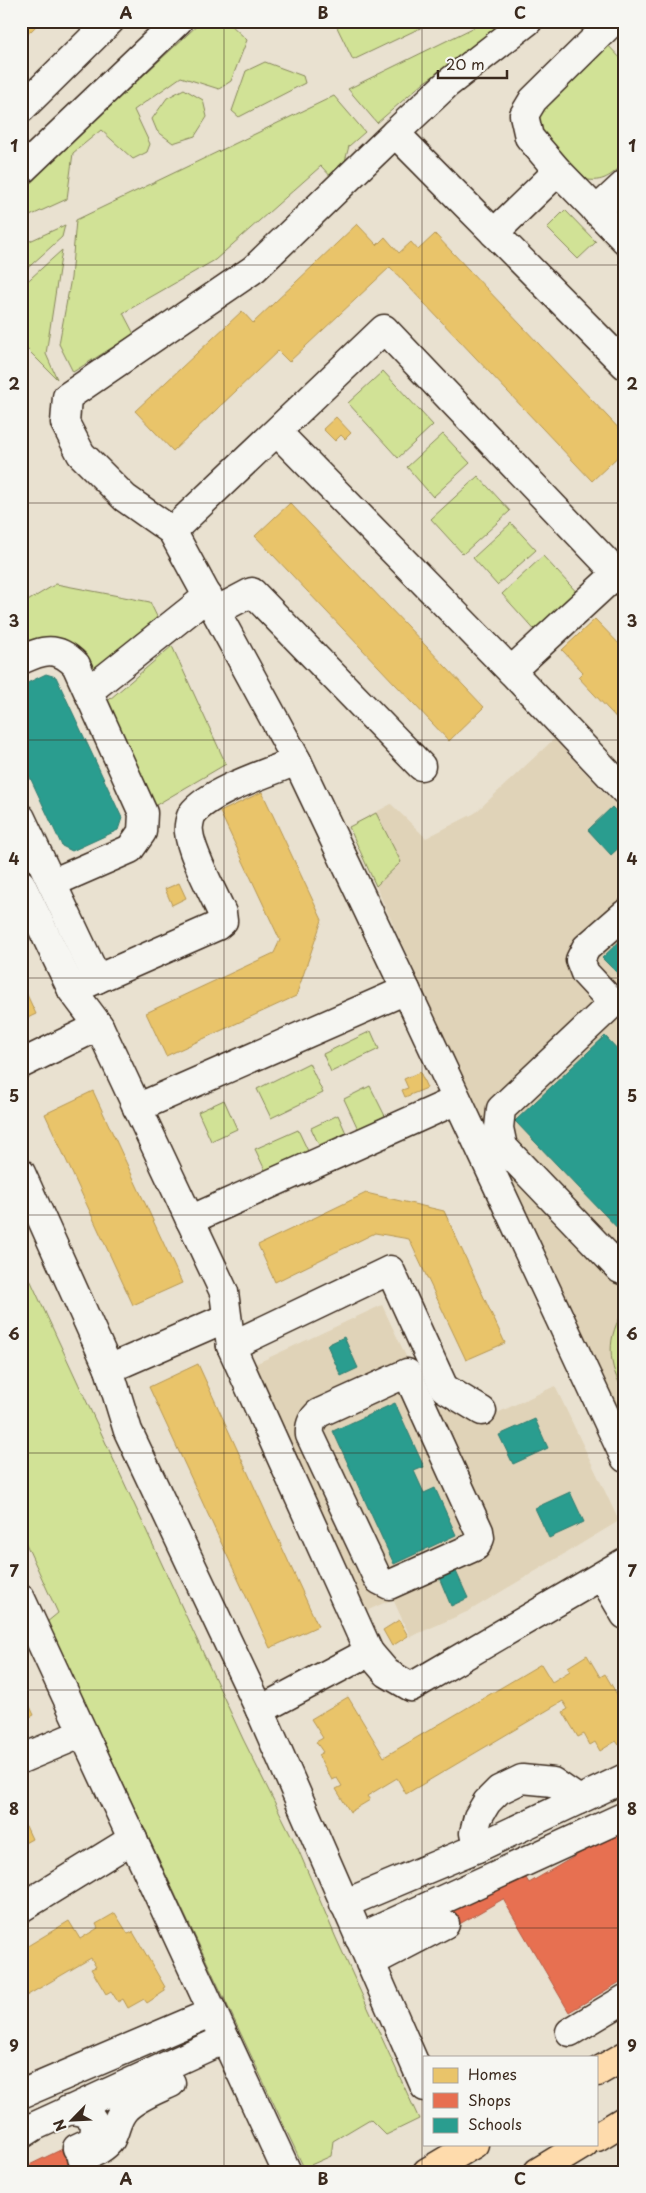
<svg xmlns="http://www.w3.org/2000/svg" width="646" height="2193" font-family="'Playpen Sans',sans-serif">
<style>
.built{fill:#e0d3b8}
.green{fill:#d1e296;stroke:#86865a}
.homes{fill:#e9c46a;stroke:#b59653}
.shops{fill:#e76f51;stroke:#b35a42}
.schools{fill:#2a9d8f;stroke:#2f7a6d}
.lines{fill:none;stroke-linecap:round;stroke-linejoin:round}
.minor-casing{stroke:#3b2a1e;stroke-width:31}
.major-casing{stroke:#3b2a1e;stroke-width:31}
.minor{stroke:#f6f6f2;stroke-width:28}
.major{stroke:#fedbac;stroke-width:28}
.grid{fill:none;stroke:#3b2a1e;stroke-width:1;stroke-opacity:0.55}
.neatline{fill:none;stroke:#3b2a1e;stroke-width:2}
.grid-label{font-size:16px;text-anchor:middle;font-weight:bold;fill:#3b2a1e}
</style>
<rect width="100%" height="100%" fill="#e9e1d0"/>
<filter id="ink" filterUnits="userSpaceOnUse"><feTurbulence type="fractalNoise" baseFrequency=".02" numOctaves="2"/><feDisplacementMap in="SourceGraphic" scale="10" xChannelSelector="R" yChannelSelector="G"/><feConvolveMatrix kernelMatrix="1 2 1 2 8 2 1 2 1" color-interpolation-filters="sRGB"/></filter>
<g filter="url(#ink)">
<g class="built">
<path d="M 554,739 L 625,815 L 625,1436 L 349,827 L 391,804 L 426,838 L 475,813 Z"/>
<path d="M 382,1305 L 427,1401 L 480,1421 L 555,1386 L 619,1521 L 469,1611 L 410,1637 L 393,1599 L 366,1611 L 253,1365 Z"/>
</g>
<g class="green">
<path d="M 202,21 L 227,21 L 247,40 L 231,81 L 219,89 L 181,77 L 134,110 L 150,144 L 147,152 L 133,159 L 101,130 L 73,153 L 67,199 L 21,220 L 21,189 Z"/>
<path d="M 334,21 L 435,21 L 353,60 Z"/>
<path d="M 487,21 L 513,21 L 423,83 L 377,123 L 348,89 Z"/>
<path d="M 605,42 L 625,63 L 625,162 C 613,174 605,182 588,180 L 536,128 L 534,115 Z"/>
<path d="M 265,62 L 303,76 L 305,83 L 239,117 L 232,111 L 246,71 Z"/>
<path d="M 184,89 L 203,100 L 207,117 L 195,136 L 173,143 L 157,131 L 152,119 L 167,98 Z"/>
<path d="M 334,96 L 365,132 L 349,146 L 343,169 L 334,180 L 321,166 L 215,260 L 123,313 L 134,334 L 73,372 L 59,344 L 71,278 L 76,220 Z"/>
<path d="M 565,210 L 596,242 L 578,259 L 547,228 Z"/>
<path d="M 65,225 L 62,237 L 21,274 L 21,245 Z"/>
<path d="M 62,250 L 46,354 L 57,379 L 26,348 L 26,340 L 21,336 L 21,287 Z"/>
<path d="M 383,371 L 433,425 L 398,458 L 348,403 Z"/>
<path d="M 443,434 L 470,463 L 433,497 L 407,467 Z"/>
<path d="M 478,476 L 510,511 L 463,554 L 431,519 Z"/>
<path d="M 511,523 L 536,550 L 497,585 L 473,558 Z"/>
<path d="M 543,556 L 582,598 L 540,636 L 502,594 Z"/>
<path d="M 56,584 L 150,602 L 160,623 L 95,670 L 21,652 L 21,605 Z"/>
<path d="M 172,646 L 226,764 L 151,808 L 103,705 Z"/>
<path d="M 376,813 L 401,862 L 376,886 L 349,827 Z"/>
<path d="M 371,1031 L 379,1049 L 331,1072 L 323,1054 Z"/>
<path d="M 309,1063 L 323,1093 L 271,1118 L 257,1089 Z"/>
<path d="M 370,1086 L 385,1116 L 358,1129 L 344,1099 Z"/>
<path d="M 224,1100 L 237,1129 L 211,1141 L 198,1112 Z"/>
<path d="M 338,1115 L 346,1133 L 319,1145 L 311,1128 Z"/>
<path d="M 298,1130 L 308,1151 L 265,1170 L 255,1149 Z"/>
<path d="M 21,1260 L 243,1739 L 298,1849 L 336,1938 L 419,2119 L 386,2135 L 370,2119 L 333,2141 L 331,2156 L 304,2168 L 47,1622 L 58,1613 L 21,1533 Z"/>
<path d="M 625,1310 L 625,1392 C 607,1368 606,1334 625,1310 Z"/>
</g>
<g class="homes">
<path d="M 21,21 L 41,21 L 21,41 Z"/>
<path d="M 357,224 L 377,245 L 385,237 L 399,253 L 411,242 L 418,250 L 435,234 L 625,435 L 625,450 L 592,481 L 390,267 L 289,362 L 278,351 L 173,451 L 135,411 L 242,311 L 253,323 Z"/>
<path d="M 336,417 L 351,433 L 345,439 L 341,435 L 335,441 L 323,429 Z"/>
<path d="M 290,503 L 484,707 L 449,741 L 255,536 Z"/>
<path d="M 595,619 L 625,650 L 625,727 L 578,677 L 583,672 L 562,650 Z"/>
<path d="M 262,792 L 322,920 L 296,996 L 166,1056 L 146,1013 L 274,953 L 280,940 L 220,812 Z"/>
<path d="M 179,883 L 186,898 L 172,905 L 165,889 Z"/>
<path d="M 21,982 L 36,1014 L 21,1021 Z"/>
<path d="M 420,1072 L 427,1088 L 405,1097 L 402,1090 L 408,1088 L 404,1079 Z"/>
<path d="M 93,1091 L 182,1283 L 133,1305 L 45,1114 Z"/>
<path d="M 366,1193 L 444,1211 L 505,1343 L 466,1360 L 409,1239 L 375,1233 L 275,1282 L 258,1245 Z"/>
<path d="M 198,1364 L 318,1626 L 270,1648 L 149,1387 Z"/>
<path d="M 399,1620 L 408,1636 L 392,1646 L 383,1630 Z"/>
<path d="M 587,1655 L 600,1677 L 605,1674 L 625,1708 L 625,1741 L 619,1745 L 616,1741 L 600,1751 L 595,1742 L 590,1745 L 584,1734 L 578,1737 L 563,1712 L 568,1709 L 563,1701 L 406,1794 L 397,1778 L 367,1796 L 370,1800 L 350,1812 L 336,1789 L 342,1786 L 337,1778 L 332,1780 L 318,1755 L 323,1752 L 316,1742 L 323,1738 L 311,1719 L 348,1697 L 384,1757 L 541,1664 L 552,1682 L 570,1671 L 568,1667 Z"/>
<path d="M 21,1688 L 34,1715 L 21,1721 Z"/>
<path d="M 26,1826 L 32,1839 L 21,1845 L 21,1829 Z"/>
<path d="M 115,1913 L 128,1934 L 133,1932 L 165,1987 L 163,1988 L 165,1991 L 147,2003 L 144,1999 L 128,2008 L 123,1999 L 118,2002 L 111,1991 L 106,1994 L 91,1969 L 96,1967 L 91,1958 L 21,1999 L 21,1950 L 69,1921 L 80,1939 L 98,1928 L 96,1924 Z"/>
</g>
<g class="shops">
<path d="M 625,1827 L 625,1979 L 569,2012 L 503,1899 L 449,1930 L 441,1917 L 521,1870 L 529,1883 Z"/>
<path d="M 75,2143 L 89,2172 L 21,2172 L 21,2169 Z"/>
</g>
<g class="schools">
<path d="M 46,674 L 56,677 L 122,818 L 118,830 L 72,851 L 62,846 L 21,758 L 21,686 Z"/>
<path d="M 612,807 L 625,820 L 625,842 L 611,855 L 588,830 Z"/>
<path d="M 625,936 L 625,981 L 602,958 Z"/>
<path d="M 605,1036 L 625,1057 L 625,1236 L 515,1121 Z"/>
<path d="M 344,1337 L 358,1368 L 341,1376 L 327,1345 Z"/>
<path d="M 395,1403 L 424,1467 L 414,1471 L 424,1493 L 435,1488 L 456,1535 L 394,1564 L 333,1431 Z"/>
<path d="M 535,1419 L 548,1448 L 513,1464 L 499,1435 Z"/>
<path d="M 570,1492 L 584,1522 L 549,1538 L 535,1508 Z"/>
<path d="M 454,1567 L 468,1598 L 451,1606 L 438,1575 Z"/>
</g>
<g class="lines">
<defs>
<g id="minor">
<path d="M 613,21 L 533,100 L 524,115 L 529,137 L 558,171 L 625,240"/>
<path d="M 21,109 L 110,21"/>
<path d="M 395,133 L 447,84 L 528,21"/>
<path d="M 21,171 L 178,21"/>
<path d="M 596,211 L 625,184"/>
<path d="M 494,233 L 558,171"/>
<path d="M 625,365 L 395,133 L 254,269 L 67,397 L 65,423 L 81,454 L 125,498 L 172,531 L 297,761 L 406,990 L 625,1458"/>
<path d="M 277,432 L 511,671 L 625,791"/>
<path d="M 172,531 L 384,329 L 625,582"/>
<path d="M 216,611 L 252,592 L 421,766"/>
<path d="M 21,660 C 43,650 57,645 76,665 L 143,813 L 142,832 L 130,849 L 52,883"/>
<path d="M 511,671 L 617,573"/>
<path d="M 89,691 L 208,596"/>
<path d="M 21,818 L 97,979"/>
<path d="M 21,884 L 72,990 L 99,1026 L 224,1292 L 231,1346 L 369,1652"/>
<path d="M 625,914 L 586,948 L 580,960 L 585,973 L 613,1003 L 501,1109 L 499,1128 L 503,1147 L 620,1269 L 625,1271"/>
<path d="M 72,990 L 217,926 L 223,921 L 222,913 C 213,892 191,854 189,832 C 188,827 190,818 192,814 C 209,791 270,772 297,761"/>
<path d="M 21,1064 L 99,1026"/>
<path d="M 137,1108 L 406,990"/>
<path d="M 21,1173 L 109,1369 L 128,1431 L 260,1710"/>
<path d="M 190,1220 L 457,1100"/>
<path d="M 231,1346 L 390,1270 L 444,1388 L 482,1411"/>
<path d="M 109,1369 L 226,1318"/>
<path d="M 407,1373 L 479,1531 L 480,1538 L 476,1546 L 389,1585 L 379,1580 L 376,1575 L 310,1435 C 309,1425 312,1419 319,1413 Z"/>
<path d="M 602,1576 L 625,1615"/>
<path d="M 21,1599 L 287,2172"/>
<path d="M 21,1759 L 83,1733"/>
<path d="M 477,1848 L 474,1833 L 478,1817 L 487,1802 L 499,1790 L 522,1779 L 553,1782 L 579,1800"/>
<path d="M 344,1904 L 477,1848 L 625,1778"/>
<path d="M 21,1908 L 133,1839"/>
<path d="M 359,1938 L 625,1816"/>
<path d="M 370,1963 L 445,1924"/>
<path d="M 570,2032 L 625,1999"/>
<path d="M 425,2087 L 260,1710 L 369,1652 L 387,1673 L 411,1687 L 625,1562"/>
<path d="M 21,2094 L 213,2012"/>
<path d="M 68,2110 C 88,2111 101,2119 92,2141 L 77,2148"/>
<path d="M 21,2135 L 35,2126 L 225,2039"/>
<path d="M 82,2158 C 93,2153 104,2149 111,2139 C 117,2128 116,2118 126,2108 C 139,2096 156,2090 171,2083"/>
</g>
<g id="major">
<path d="M 597,2072 L 625,2056"/>
<path d="M 597,2137 L 625,2120"/>
<path d="M 427,2172 L 474,2144"/>
<path d="M 538,2172 L 584,2144"/>
</g>
</defs>
<use href="#minor" class="minor-casing"/>
<use href="#major" class="major-casing"/>
<use href="#minor" class="minor"/>
<use href="#major" class="major"/>
</g>
</g>
<path class="grid" d="M 224,21 L 224,2172M 422,21 L 422,2172M 21,265 L 625,265M 21,503 L 625,503M 21,740 L 625,740M 21,978 L 625,978M 21,1215 L 625,1215M 21,1453 L 625,1453M 21,1690 L 625,1690M 21,1928 L 625,1928"/>
<rect width="646" height="2193" fill="none" stroke="#f6f6f2" stroke-width="55"/>
<rect x="423" y="2056" width="175" height="90" fill="#f6f6f2" stroke="#aba49d"/>
<rect x="433" y="2068" width="25" height="15" fill="#e9c46a" stroke="#aba49d"/>
<text x="468" y="2080" font-size="15" fill="#3b2a1e">Homes</text>
<rect x="433" y="2093" width="25" height="15" fill="#e76f51" stroke="#aba49d"/>
<text x="468" y="2106" font-size="15" fill="#3b2a1e">Shops</text>
<rect x="433" y="2118" width="25" height="15" fill="#2a9d8f" stroke="#aba49d"/>
<text x="468" y="2130" font-size="15" fill="#3b2a1e">Schools</text>
<g transform="translate(72 2120) rotate(246)" stroke="#f6f6f2" stroke-width="4" paint-order="stroke">
<path d="M0-4L9 19L0 12L-9 19Z" fill="#3b2a1e"/>
<text y="-8" font-size="14" font-weight="bold" text-anchor="middle" fill="#3b2a1e">N</text>
</g>
<path d="M438 70v8h69v-8" fill="none" stroke="#3b2a1e" stroke-width="2.5"/>
<text x="446" y="70" font-size="15" fill="#3b2a1e" stroke="#f6f6f2" stroke-width="4" paint-order="stroke">20 m</text>
<rect x="28" y="28" width="590" height="2138" class="neatline"/>
<g class="grid-label">
<text x="126" y="19">A</text>
<text x="323" y="19">B</text>
<text x="520" y="19">C</text>
<text x="14" y="152">1</text>
<text x="632" y="152">1</text>
<text x="14" y="390">2</text>
<text x="632" y="390">2</text>
<text x="14" y="627">3</text>
<text x="632" y="627">3</text>
<text x="14" y="865">4</text>
<text x="632" y="865">4</text>
<text x="14" y="1102">5</text>
<text x="632" y="1102">5</text>
<text x="14" y="1340">6</text>
<text x="632" y="1340">6</text>
<text x="14" y="1577">7</text>
<text x="632" y="1577">7</text>
<text x="14" y="1815">8</text>
<text x="632" y="1815">8</text>
<text x="14" y="2052">9</text>
<text x="632" y="2052">9</text>
<text x="126" y="2185">A</text>
<text x="323" y="2185">B</text>
<text x="520" y="2185">C</text>
</g>
</svg>
